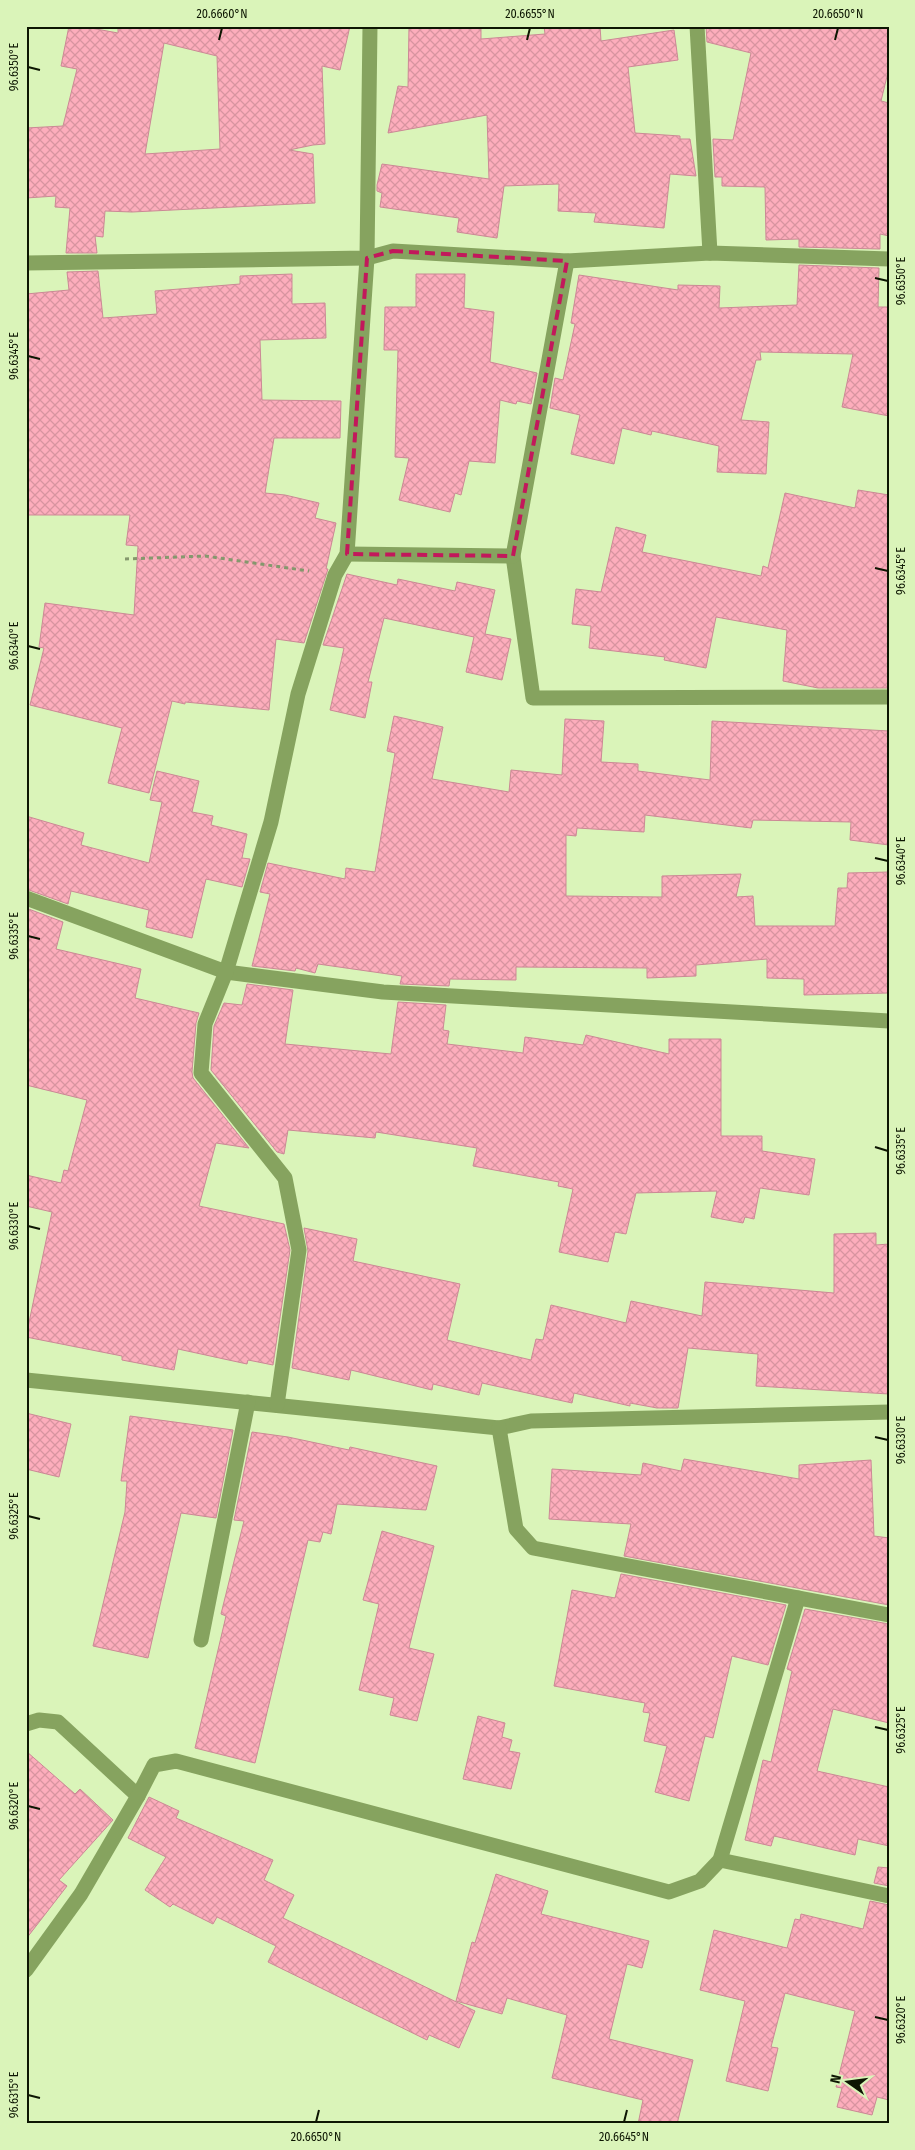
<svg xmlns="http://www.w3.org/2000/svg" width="915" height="2150" font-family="'Fira Sans Condensed',sans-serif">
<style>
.building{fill:url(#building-cross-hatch);stroke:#cb8995;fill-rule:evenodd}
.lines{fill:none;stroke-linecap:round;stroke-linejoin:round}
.path{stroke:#85986d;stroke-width:3;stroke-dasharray:4 4;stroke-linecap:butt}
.minor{stroke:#86a35f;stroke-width:15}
.marked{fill:none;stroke:#c2185b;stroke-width:4;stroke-dasharray:10 6;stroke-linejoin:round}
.ticks{fill:none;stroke:#0d1602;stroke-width:2}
.neatline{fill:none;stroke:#0d1602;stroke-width:2}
.ticks-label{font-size:12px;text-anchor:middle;fill:#0d1602}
</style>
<defs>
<pattern id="building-cross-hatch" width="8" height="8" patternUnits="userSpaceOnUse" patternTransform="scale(1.25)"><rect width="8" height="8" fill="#fdadbc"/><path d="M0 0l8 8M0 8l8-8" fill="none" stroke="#d894a0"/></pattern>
</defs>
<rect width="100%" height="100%" fill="#daf4b9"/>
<g class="building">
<path d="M 69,26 L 80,26 L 118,33 L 118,26 L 350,26 L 340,70 L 322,66 L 325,144 L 313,145 L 289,150 L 313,154 L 315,203 L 132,212 L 105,211 L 103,237 L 95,236 L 97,253 L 66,253 L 70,208 L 55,207 L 56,196 L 26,198 L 26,128 L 63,126 L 77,69 L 61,66 ZM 164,43 L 217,56 L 220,149 L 145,154 Z"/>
<path d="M 409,26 L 481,26 L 481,39 L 545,34 L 544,26 L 600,26 L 601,41 L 674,30 L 678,60 L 628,67 L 635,133 L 680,136 L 680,139 L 690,139 L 696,176 L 670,174 L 664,228 L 594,222 L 596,213 L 558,211 L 559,184 L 504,186 L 497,238 L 457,232 L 459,218 L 380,207 L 382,193 L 377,191 L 377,185 L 382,164 L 489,179 L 487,115 L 388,133 L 398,86 L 408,87 Z"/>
<path d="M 706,26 L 889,26 L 889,68 L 881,101 L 889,103 L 889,236 L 880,234 L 880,249 L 799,247 L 799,239 L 766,240 L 765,187 L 722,186 L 722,177 L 715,177 L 713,141 L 713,139 L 733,140 L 751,53 L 707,42 Z"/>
<path d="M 799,265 L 879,268 L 878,307 L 889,307 L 889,416 L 842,407 L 853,354 L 760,352 L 761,360 L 756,360 L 741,420 L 769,422 L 766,474 L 717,472 L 719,446 L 652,431 L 651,435 L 622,428 L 614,464 L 571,454 L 580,415 L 550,408 L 555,378 L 563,380 L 575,324 L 571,323 L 579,275 L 678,290 L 678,285 L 720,286 L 719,308 L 797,305 Z"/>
<path d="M 98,271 L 103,318 L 157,314 L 155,291 L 240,284 L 240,276 L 292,274 L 292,304 L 325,303 L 326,338 L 260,340 L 262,400 L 341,401 L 340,438 L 274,438 L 265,493 L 285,495 L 319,503 L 315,518 L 336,523 L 326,569 L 328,569 L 304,643 L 276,639 L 269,710 L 185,702 L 185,704 L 172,701 L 149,793 L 108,783 L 122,728 L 30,705 L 44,648 L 39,647 L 45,603 L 134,615 L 138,546 L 126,545 L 130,515 L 26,515 L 26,294 L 69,290 L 67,272 Z"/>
<path d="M 416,274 L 465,274 L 464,308 L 494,312 L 490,362 L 537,373 L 531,404 L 517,401 L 516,404 L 500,400 L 495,463 L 469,461 L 461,495 L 455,493 L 450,512 L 399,500 L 409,458 L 395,457 L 398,350 L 384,350 L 385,307 L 416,307 Z"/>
<path d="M 858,490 L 889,495 L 889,688 L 818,688 L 783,681 L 787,630 L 716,617 L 706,668 L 664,660 L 665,657 L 589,648 L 591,626 L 572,624 L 576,589 L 601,592 L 616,527 L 646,535 L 642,552 L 761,576 L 763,566 L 768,568 L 785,493 L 855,508 Z"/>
<path d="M 347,574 L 397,585 L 398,579 L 455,591 L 457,582 L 495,590 L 485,634 L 511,639 L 502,680 L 466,672 L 474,637 L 384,618 L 368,682 L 372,682 L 365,718 L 330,710 L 344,648 L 323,645 Z"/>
<path d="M 394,716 L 443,727 L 432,779 L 509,792 L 511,770 L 562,775 L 565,719 L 604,721 L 601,762 L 638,764 L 638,771 L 710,780 L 712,721 L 889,731 L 889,845 L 850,840 L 851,822 L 753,820 L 751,828 L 645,815 L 644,832 L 577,828 L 576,836 L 566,835 L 566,896 L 662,897 L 662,876 L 741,874 L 736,897 L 753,896 L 755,926 L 835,926 L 838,888 L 847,888 L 848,873 L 889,872 L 889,993 L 804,995 L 804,979 L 767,978 L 767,959 L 696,965 L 696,976 L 647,978 L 647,968 L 516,967 L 516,980 L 450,979 L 449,986 L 400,984 L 402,976 L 318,964 L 315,973 L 296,968 L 295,971 L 252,966 L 270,894 L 260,892 L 268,863 L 345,879 L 346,868 L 375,872 L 395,753 L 387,751 Z"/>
<path d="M 157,771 L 199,781 L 192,812 L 213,816 L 211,825 L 247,834 L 242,858 L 250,859 L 242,887 L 206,879 L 192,938 L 146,927 L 149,910 L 71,891 L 68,904 L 26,889 L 26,816 L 84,833 L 81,845 L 149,863 L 162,802 L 150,800 Z"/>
<path d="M 26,908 L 63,922 L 56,949 L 141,969 L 135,998 L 199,1013 L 196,1023 L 192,1072 L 193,1078 L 249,1148 L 216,1143 L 199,1206 L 284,1224 L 290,1250 L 273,1365 L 248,1360 L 247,1364 L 178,1349 L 174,1370 L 122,1360 L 122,1356 L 26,1337 L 52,1212 L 26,1206 L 26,1175 L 61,1183 L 64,1170 L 68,1171 L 87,1100 L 26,1085 Z"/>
<path d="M 247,984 L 293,990 L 285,1044 L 391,1054 L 398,1002 L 446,1005 L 443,1030 L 449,1031 L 447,1044 L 523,1053 L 525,1037 L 583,1045 L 586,1035 L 669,1054 L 669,1039 L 721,1039 L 721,1136 L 762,1136 L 762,1151 L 815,1159 L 809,1195 L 760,1188 L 754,1219 L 745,1217 L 743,1223 L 711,1217 L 717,1191 L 636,1193 L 626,1234 L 615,1232 L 608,1262 L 559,1252 L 573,1189 L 558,1186 L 559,1182 L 473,1166 L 477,1148 L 376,1132 L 375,1138 L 288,1130 L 284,1154 L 277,1152 L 211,1070 L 214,1026 L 224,1003 L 242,1005 Z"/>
<path d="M 304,1228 L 357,1239 L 353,1261 L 460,1284 L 447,1340 L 531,1360 L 536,1339 L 543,1340 L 551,1305 L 626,1323 L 631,1301 L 702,1316 L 705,1282 L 834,1293 L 834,1234 L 876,1233 L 876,1245 L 889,1244 L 889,1394 L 756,1386 L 758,1354 L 688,1348 L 678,1408 L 657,1408 L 630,1403 L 630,1406 L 574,1393 L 572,1403 L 482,1383 L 479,1395 L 433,1384 L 432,1390 L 351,1370 L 349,1380 L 292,1368 L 308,1251 Z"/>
<path d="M 26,1413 L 71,1424 L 59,1477 L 26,1469 Z"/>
<path d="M 130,1416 L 233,1430 L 216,1518 L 181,1513 L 148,1658 L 93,1646 L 125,1512 L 127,1481 L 121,1481 Z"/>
<path d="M 252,1432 L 288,1437 L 349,1450 L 350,1447 L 437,1466 L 426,1510 L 337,1504 L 331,1534 L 323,1532 L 320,1542 L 308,1540 L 255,1763 L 195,1748 L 226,1616 L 221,1614 L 244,1521 L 234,1520 Z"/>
<path d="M 684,1459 L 799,1479 L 799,1465 L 871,1460 L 874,1536 L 889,1538 L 889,1605 L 624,1556 L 631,1524 L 549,1519 L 552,1469 L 641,1475 L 643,1463 L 681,1471 Z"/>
<path d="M 382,1531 L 434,1546 L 409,1648 L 434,1654 L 417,1721 L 390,1715 L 394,1698 L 359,1690 L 379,1604 L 363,1600 Z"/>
<path d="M 621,1574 L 786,1605 L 768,1665 L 732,1656 L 713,1738 L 705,1736 L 689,1801 L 655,1792 L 667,1746 L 644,1741 L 650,1713 L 643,1712 L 645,1703 L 554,1686 L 572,1590 L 615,1598 Z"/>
<path d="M 805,1609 L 889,1624 L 889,1723 L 833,1709 L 817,1771 L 889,1787 L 889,1846 L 858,1839 L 855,1855 L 774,1836 L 771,1846 L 745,1840 L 763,1760 L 771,1762 L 792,1671 L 787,1669 Z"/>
<path d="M 478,1716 L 505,1723 L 502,1737 L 512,1740 L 509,1751 L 520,1753 L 511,1789 L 463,1779 Z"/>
<path d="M 26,1751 L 75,1794 L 80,1789 L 113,1820 L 59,1880 L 67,1886 L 26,1939 Z"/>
<path d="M 149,1797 L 179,1811 L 176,1818 L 273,1860 L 264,1880 L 294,1895 L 283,1918 L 475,2011 L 459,2048 L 429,2035 L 427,2040 L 268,1962 L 276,1946 L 217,1917 L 213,1924 L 173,1904 L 170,1907 L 145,1890 L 166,1857 L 128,1838 Z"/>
<path d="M 878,1867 L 889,1868 L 889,1886 L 874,1883 Z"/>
<path d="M 496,1874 L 548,1891 L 541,1914 L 649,1941 L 642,1968 L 627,1964 L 609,2039 L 693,2060 L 677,2124 L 638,2124 L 643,2100 L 552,2078 L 567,2015 L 507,1998 L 502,2014 L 456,2001 L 472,1942 L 475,1943 Z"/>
<path d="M 870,1901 L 889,1905 L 889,2100 L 877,2097 L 872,2115 L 837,2107 L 842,2088 L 836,2087 L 855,2011 L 785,1993 L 771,2047 L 778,2048 L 768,2091 L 726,2081 L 745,2001 L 700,1990 L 714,1930 L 787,1948 L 795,1919 L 800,1920 L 801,1914 L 863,1929 Z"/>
</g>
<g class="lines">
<path class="path" d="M 125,559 L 205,556 L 309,571"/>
<g class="minor">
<path d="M 697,26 L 710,253"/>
<path d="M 567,261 L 513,556 L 533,698 L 889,697"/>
<path d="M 26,263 L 367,258 L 393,251 L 567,261 L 710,253 L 889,259"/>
<path d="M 347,554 L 513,556"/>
<path d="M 26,898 L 226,972 L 383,992 L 889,1021"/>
<path d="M 26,1380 L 499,1428 L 531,1421 L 889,1412"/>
<path d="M 277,1405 L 299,1250 L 285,1178 L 201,1073 L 205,1024 L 226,972 L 271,822 L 298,694 L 335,575 L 347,554 L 367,258 L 370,26"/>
<path d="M 499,1428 L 516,1529 L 533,1548 L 889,1615"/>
<path d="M 201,1640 L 248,1402"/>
<path d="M 26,1724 L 39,1720 L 58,1722 L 138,1796"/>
<path d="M 720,1860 L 889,1896"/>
<path d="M 26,1970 L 81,1894 L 138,1796 L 154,1765 L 176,1761 L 669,1892 L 700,1881 L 720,1860 L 798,1598"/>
</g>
</g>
<path class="marked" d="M 393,251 L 567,261 L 513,556 L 347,554 L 367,258 Z"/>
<path class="ticks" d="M 219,40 L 222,28M 527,40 L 530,28M 835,40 L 838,28M 28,67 L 40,70M 875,278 L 888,281M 28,356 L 40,359M 875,568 L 888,571M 28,646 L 40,649M 875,858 L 888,861M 28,936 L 40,939M 875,1147 L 888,1151M 28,1226 L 40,1229M 875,1437 L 888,1440M 28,1516 L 40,1519M 875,1727 L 888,1730M 28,1806 L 40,1809M 875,2017 L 888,2020M 28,2095 L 40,2098M 316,2122 L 319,2110M 624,2122 L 627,2110"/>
<rect width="915" height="2150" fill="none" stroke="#daf4b9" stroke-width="55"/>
<g transform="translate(848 2082) rotate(284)" stroke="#daf4b9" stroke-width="4" paint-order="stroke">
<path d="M0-4L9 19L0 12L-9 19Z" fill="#0d1602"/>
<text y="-8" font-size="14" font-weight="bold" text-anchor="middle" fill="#0d1602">N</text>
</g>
<rect x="28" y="28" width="860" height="2094" class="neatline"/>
<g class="ticks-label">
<text x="222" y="18">20.6660°N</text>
<text x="530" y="18">20.6655°N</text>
<text x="838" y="18">20.6650°N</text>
<text transform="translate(14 67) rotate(-90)" y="4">96.6350°E</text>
<text transform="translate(901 281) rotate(-90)" y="4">96.6350°E</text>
<text transform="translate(14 356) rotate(-90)" y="4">96.6345°E</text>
<text transform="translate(901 571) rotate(-90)" y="4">96.6345°E</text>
<text transform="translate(14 646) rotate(-90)" y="4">96.6340°E</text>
<text transform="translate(901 861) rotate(-90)" y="4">96.6340°E</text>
<text transform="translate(14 936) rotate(-90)" y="4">96.6335°E</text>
<text transform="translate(901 1151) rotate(-90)" y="4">96.6335°E</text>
<text transform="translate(14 1226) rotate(-90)" y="4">96.6330°E</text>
<text transform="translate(901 1440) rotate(-90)" y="4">96.6330°E</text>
<text transform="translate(14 1516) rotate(-90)" y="4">96.6325°E</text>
<text transform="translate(901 1730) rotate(-90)" y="4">96.6325°E</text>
<text transform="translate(14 1806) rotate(-90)" y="4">96.6320°E</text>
<text transform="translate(901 2020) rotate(-90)" y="4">96.6320°E</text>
<text transform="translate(14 2095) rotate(-90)" y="4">96.6315°E</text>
<text x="316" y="2141">20.6650°N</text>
<text x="624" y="2141">20.6645°N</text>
</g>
</svg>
